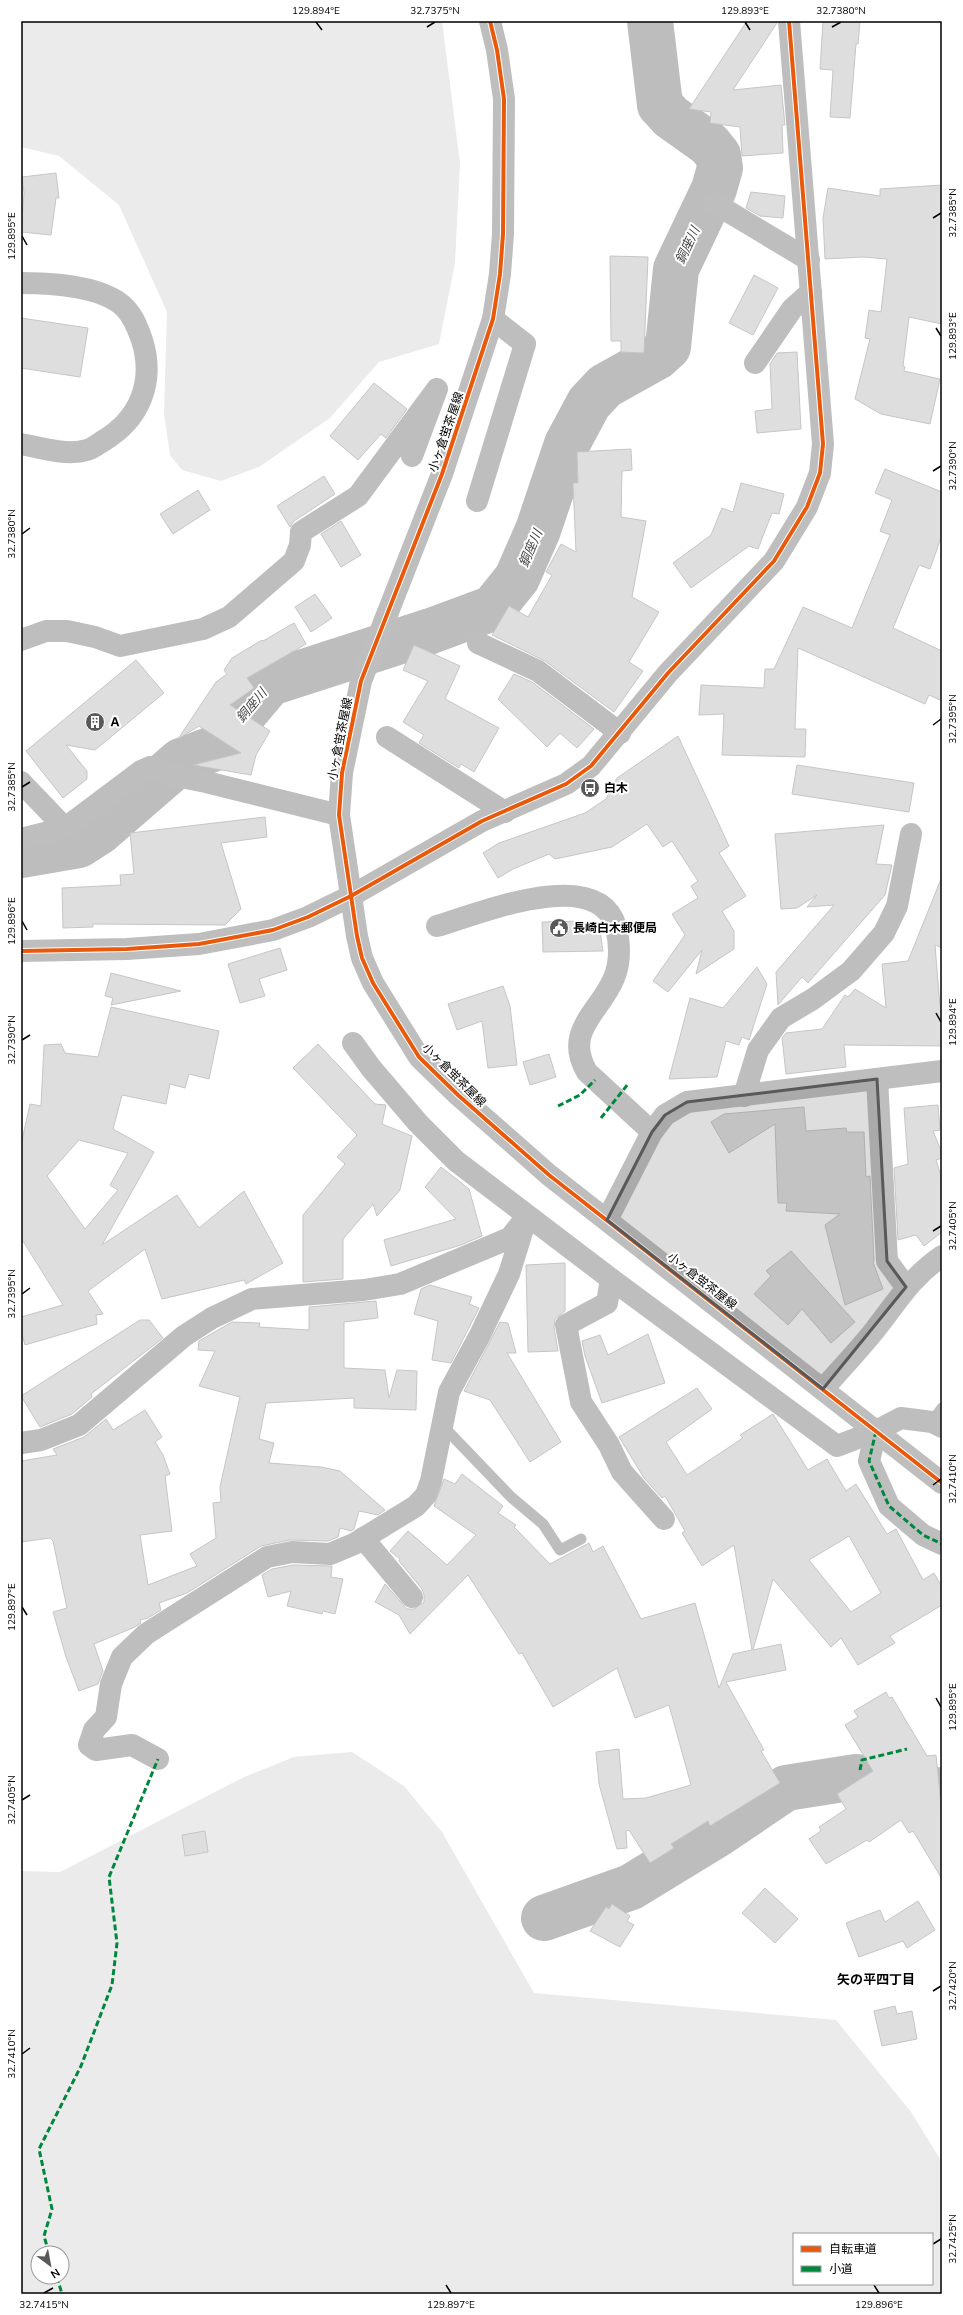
<svg xmlns="http://www.w3.org/2000/svg" width="963" height="2315" font-family="'Nunito Sans','Noto Sans JP',sans-serif">
<style>
.green{fill:#ebebeb;fill-rule:evenodd}
.lines{fill:none;stroke-linecap:round;stroke-linejoin:round}
.river{stroke:#bdbdbd;stroke-width:46}
.building{fill:#dedede;stroke:#c6c6c6;fill-rule:evenodd}
.service{stroke:#bebebe;stroke-width:11}
.minor{stroke:#bebebe;stroke-width:22}
.tertiary{stroke:#bebebe;stroke-width:22}
.quiet{stroke:#00873e;stroke-width:3;stroke-dasharray:6 3;stroke-linecap:butt}
.cycleway-casing{stroke:#fff;stroke-width:6}
.cycleway{stroke:#e8590c;stroke-width:4}
.marked{fill:#595959;fill-opacity:0.2;stroke:#595959;stroke-width:3;stroke-linejoin:round}
.ticks{fill:none;stroke:#000;stroke-width:1.5}
.labels{text-anchor:middle;stroke-width:4;stroke-linejoin:round;paint-order:stroke}
.street-label{font-size:12px;fill:#000;stroke:#fff}
.poi-label{font-size:12px;font-weight:bold;fill:#000;stroke:#fff;text-anchor:start}
.water-label{font-size:13px;font-style:italic;fill:#424242;stroke:#fff}
.neighbourhood-label{font-size:13px;font-weight:bold;fill:#000;stroke:#fff}
.neatline{fill:none;stroke:#000;stroke-width:1.5}
.ticks-label{font-size:10px;text-anchor:middle;fill:#000}
</style>
<rect width="100%" height="100%" fill="#fff"/>
<g class="green">
<path d="M 21,21 L 442,21 L 460,163 L 455,263 L 439,344 L 379,362 L 330,418 L 259,467 L 221,481 L 182,470 L 170,455 L 164,414 L 167,312 L 119,205 L 59,156 L 21,147 Z"/>
<path d="M 352,1752 L 404,1786 L 442,1832 L 534,1993 L 836,2020 L 911,2112 L 942,2162 L 942,2294 L 21,2294 L 21,1871 L 60,1872 L 244,1777 L 294,1757 ZM 794,2234 L 932,2234 L 932,2284 L 794,2284 ZM 38,2253 L 62,2253 L 62,2277 L 38,2277 Z"/>
</g>
<g class="lines">
<g class="river">
<path d="M 21,855 L 79,845 L 99,832 L 181,761 L 215,748 L 270,683 L 431,631 L 493,608 L 517,578 L 538,530 L 567,444 L 589,403 L 605,386 L 657,357 L 668,347 L 676,269 L 714,189 L 720,168 L 718,155 L 709,144 L 671,117 L 660,105 L 650,21"/>
<path d="M 544,1918 L 631,1887 L 721,1832 L 786,1788 L 856,1777 L 942,1791"/>
</g>
</g>
<g class="building">
<path d="M 747,21 L 777,21 L 777,23 L 733,90 L 781,85 L 785,125 L 782,125 L 783,153 L 742,156 L 740,127 L 710,123 L 711,112 L 689,109 Z"/>
<path d="M 823,21 L 860,21 L 858,44 L 856,44 L 850,118 L 830,117 L 833,70 L 820,69 Z"/>
<path d="M 56,173 L 59,198 L 56,198 L 51,235 L 21,232 L 24,193 L 22,177 Z"/>
<path d="M 942,185 L 942,324 L 909,317 L 903,366 L 905,367 L 904,371 L 940,379 L 930,424 L 881,414 L 855,399 L 870,339 L 865,338 L 869,310 L 881,312 L 887,259 L 863,257 L 825,259 L 823,218 L 828,188 L 880,196 L 880,189 Z"/>
<path d="M 751,192 L 785,196 L 783,218 L 760,216 L 746,208 Z"/>
<path d="M 610,256 L 648,257 L 644,353 L 621,352 L 621,341 L 611,341 Z"/>
<path d="M 754,275 L 778,288 L 753,335 L 729,323 Z"/>
<path d="M 21,318 L 88,328 L 80,377 L 21,368 Z"/>
<path d="M 797,352 L 801,429 L 757,433 L 755,411 L 772,409 L 770,364 L 777,353 Z"/>
<path d="M 374,383 L 407,409 L 386,438 L 381,434 L 358,460 L 330,436 Z"/>
<path d="M 631,449 L 632,470 L 622,471 L 621,517 L 646,521 L 632,597 L 659,612 L 629,662 L 643,671 L 614,712 L 545,661 L 492,635 L 509,606 L 528,617 L 552,575 L 546,572 L 561,544 L 576,552 L 573,483 L 578,483 L 577,452 Z"/>
<path d="M 885,469 L 942,492 L 942,535 L 930,569 L 919,565 L 893,628 L 942,651 L 942,701 L 929,695 L 925,704 L 798,648 L 795,729 L 806,729 L 805,757 L 722,755 L 724,714 L 699,715 L 701,685 L 764,688 L 765,669 L 774,669 L 803,607 L 852,628 L 890,535 L 880,531 L 892,500 L 875,493 Z"/>
<path d="M 324,476 L 335,494 L 294,521 L 290,527 L 277,506 Z"/>
<path d="M 741,483 L 784,494 L 779,514 L 772,513 L 758,549 L 749,546 L 691,588 L 673,563 L 711,535 L 722,508 L 733,512 Z"/>
<path d="M 198,490 L 210,510 L 173,534 L 160,514 Z"/>
<path d="M 341,521 L 361,555 L 341,567 L 321,534 Z"/>
<path d="M 315,594 L 332,618 L 311,632 L 295,607 Z"/>
<path d="M 294,623 L 306,644 L 247,678 L 254,688 L 230,705 L 270,731 L 256,755 L 251,775 L 193,765 L 241,753 L 199,726 L 178,739 L 216,682 L 227,674 L 224,670 L 232,658 L 262,640 L 263,641 Z"/>
<path d="M 414,645 L 460,666 L 445,699 L 499,728 L 474,772 L 461,764 L 459,768 L 419,743 L 424,735 L 403,722 L 428,681 L 403,670 Z"/>
<path d="M 136,660 L 164,693 L 95,750 L 66,745 L 87,771 L 87,779 L 63,798 L 26,751 Z"/>
<path d="M 514,674 L 532,682 L 594,729 L 577,748 L 560,733 L 547,747 L 498,699 Z"/>
<path d="M 678,736 L 729,846 L 719,853 L 746,896 L 722,911 L 734,931 L 734,949 L 696,974 L 702,950 L 668,992 L 653,981 L 685,935 L 672,914 L 698,898 L 691,886 L 698,881 L 672,841 L 663,847 L 647,824 L 612,847 L 555,859 L 549,854 L 513,869 L 498,878 L 483,853 L 499,843 L 585,813 L 606,799 L 617,778 Z"/>
<path d="M 797,765 L 914,783 L 909,812 L 792,794 Z"/>
<path d="M 265,817 L 267,837 L 221,843 L 241,909 L 225,925 L 93,924 L 93,927 L 63,928 L 62,888 L 121,885 L 120,875 L 134,874 L 130,833 Z"/>
<path d="M 884,825 L 876,864 L 892,865 L 885,895 L 808,983 L 802,977 L 778,1005 L 776,972 L 834,905 L 807,907 L 817,895 L 797,908 L 781,909 L 775,834 Z"/>
<path d="M 941,879 L 942,948 L 935,945 L 940,1006 L 942,1006 L 942,1046 L 844,1045 L 846,1067 L 786,1074 L 782,1038 L 786,1033 L 822,1029 L 845,995 L 848,997 L 855,989 L 886,1008 L 882,964 L 908,961 Z"/>
<path d="M 582,921 L 582,925 L 599,924 L 603,951 L 543,952 L 542,922 Z"/>
<path d="M 280,948 L 287,970 L 259,979 L 265,996 L 240,1003 L 228,964 Z"/>
<path d="M 757,967 L 767,984 L 749,1040 L 742,1037 L 739,1045 L 726,1041 L 717,1077 L 669,1079 L 690,998 L 723,1008 Z"/>
<path d="M 111,973 L 181,991 L 111,1005 L 113,998 L 105,996 Z"/>
<path d="M 503,986 L 510,1006 L 517,1065 L 488,1068 L 482,1021 L 457,1030 L 448,1004 Z"/>
<path d="M 111,1007 L 219,1031 L 209,1079 L 189,1074 L 185,1088 L 170,1084 L 166,1104 L 122,1095 L 113,1129 L 154,1152 L 102,1245 L 177,1195 L 199,1228 L 244,1191 L 283,1263 L 246,1284 L 244,1280 L 162,1299 L 145,1249 L 88,1291 L 103,1314 L 96,1315 L 97,1324 L 25,1345 L 21,1331 L 21,1317 L 63,1305 L 21,1238 L 21,1145 L 30,1104 L 41,1106 L 44,1045 L 61,1044 L 65,1053 L 98,1057 ZM 79,1140 L 128,1153 L 110,1185 L 118,1190 L 85,1229 L 47,1176 Z"/>
<path d="M 318,1044 L 375,1104 L 386,1105 L 382,1124 L 412,1136 L 400,1190 L 377,1216 L 373,1204 L 343,1239 L 343,1279 L 303,1282 L 303,1215 L 345,1164 L 337,1157 L 357,1135 L 293,1068 Z"/>
<path d="M 549,1054 L 556,1077 L 530,1085 L 523,1062 Z"/>
<path d="M 938,1105 L 940,1130 L 933,1131 L 942,1153 L 942,1158 L 936,1160 L 942,1179 L 942,1232 L 924,1246 L 916,1235 L 898,1240 L 894,1168 L 908,1164 L 904,1108 Z"/>
<path d="M 804,1107 L 806,1131 L 846,1128 L 847,1132 L 864,1132 L 866,1177 L 870,1176 L 874,1261 L 873,1262 L 883,1289 L 845,1305 L 825,1225 L 840,1214 L 786,1211 L 787,1203 L 778,1203 L 775,1124 L 729,1153 L 711,1122 L 724,1114 Z"/>
<path d="M 441,1167 L 469,1189 L 482,1236 L 461,1245 L 391,1266 L 384,1240 L 456,1219 L 425,1187 Z"/>
<path d="M 791,1251 L 855,1322 L 831,1343 L 802,1309 L 788,1325 L 754,1294 L 771,1276 L 766,1271 Z"/>
<path d="M 565,1263 L 565,1311 L 555,1319 L 554,1327 L 558,1351 L 528,1352 L 526,1265 Z"/>
<path d="M 430,1285 L 472,1297 L 469,1304 L 479,1308 L 451,1363 L 432,1360 L 438,1321 L 414,1314 L 421,1289 Z"/>
<path d="M 376,1301 L 378,1318 L 344,1322 L 344,1368 L 385,1370 L 389,1398 L 397,1370 L 417,1371 L 416,1410 L 354,1408 L 354,1398 L 266,1403 L 259,1439 L 274,1443 L 269,1463 L 321,1467 L 340,1471 L 385,1510 L 378,1515 L 359,1511 L 354,1529 L 351,1531 L 340,1528 L 338,1537 L 328,1541 L 290,1540 L 261,1546 L 187,1593 L 159,1603 L 161,1610 L 148,1618 L 140,1620 L 141,1623 L 135,1627 L 94,1644 L 103,1671 L 98,1684 L 79,1691 L 66,1657 L 53,1612 L 67,1608 L 53,1541 L 50,1538 L 21,1542 L 21,1461 L 57,1455 L 53,1449 L 84,1437 L 106,1419 L 113,1430 L 145,1410 L 162,1437 L 155,1442 L 163,1455 L 170,1474 L 165,1476 L 172,1531 L 140,1535 L 148,1585 L 197,1566 L 190,1554 L 216,1538 L 213,1503 L 221,1502 L 220,1487 L 240,1397 L 199,1386 L 215,1351 L 198,1350 L 199,1341 L 232,1322 L 260,1323 L 259,1327 L 309,1330 L 309,1307 Z"/>
<path d="M 140,1320 L 149,1320 L 163,1338 L 91,1394 L 92,1397 L 72,1414 L 40,1427 L 21,1396 Z"/>
<path d="M 500,1322 L 508,1323 L 516,1353 L 507,1353 L 561,1442 L 530,1462 L 490,1400 L 464,1391 Z"/>
<path d="M 648,1334 L 665,1383 L 602,1403 L 585,1356 L 582,1341 L 600,1335 L 608,1355 Z"/>
<path d="M 697,1388 L 712,1409 L 666,1442 L 687,1475 L 743,1438 L 740,1435 L 773,1414 L 808,1470 L 827,1459 L 846,1491 L 856,1484 L 887,1534 L 896,1529 L 923,1580 L 934,1573 L 942,1587 L 942,1605 L 890,1636 L 895,1643 L 858,1665 L 841,1638 L 831,1647 L 773,1579 L 753,1650 L 781,1644 L 786,1670 L 726,1682 L 764,1750 L 761,1751 L 780,1783 L 710,1826 L 708,1821 L 671,1844 L 674,1848 L 650,1863 L 629,1830 L 626,1831 L 627,1848 L 617,1849 L 599,1784 L 596,1752 L 619,1749 L 623,1799 L 646,1798 L 691,1785 L 669,1705 L 635,1718 L 617,1668 L 553,1707 L 522,1653 L 519,1654 L 468,1575 L 410,1634 L 399,1615 L 375,1602 L 385,1584 L 407,1609 L 414,1609 L 424,1602 L 424,1595 L 422,1589 L 399,1561 L 400,1559 L 390,1551 L 408,1531 L 447,1565 L 476,1535 L 434,1506 L 444,1479 L 455,1484 L 462,1474 L 503,1506 L 498,1513 L 516,1525 L 514,1527 L 550,1564 L 589,1543 L 593,1552 L 603,1546 L 641,1619 L 695,1603 L 719,1688 L 733,1654 L 752,1650 L 734,1545 L 702,1566 L 682,1533 L 685,1531 L 665,1496 L 662,1498 L 644,1478 L 619,1437 ZM 849,1536 L 881,1593 L 851,1612 L 809,1560 Z"/>
<path d="M 293,1565 L 332,1566 L 331,1577 L 343,1579 L 335,1614 L 323,1611 L 322,1614 L 287,1606 L 291,1591 L 268,1597 L 262,1575 L 272,1569 Z"/>
<path d="M 886,1692 L 889,1698 L 892,1697 L 927,1756 L 936,1755 L 942,1815 L 942,1879 L 913,1831 L 909,1833 L 901,1820 L 869,1842 L 867,1840 L 826,1864 L 809,1839 L 821,1831 L 819,1827 L 846,1809 L 837,1794 L 873,1771 L 845,1725 L 858,1717 L 854,1711 Z"/>
<path d="M 205,1831 L 208,1852 L 185,1856 L 182,1835 Z"/>
<path d="M 765,1888 L 798,1919 L 775,1943 L 742,1913 Z"/>
<path d="M 918,1901 L 935,1930 L 907,1948 L 903,1941 L 859,1957 L 846,1923 L 880,1910 L 885,1922 Z"/>
<path d="M 612,1904 L 630,1916 L 627,1921 L 634,1925 L 620,1947 L 590,1931 L 606,1907 L 609,1909 Z"/>
<path d="M 895,2006 L 897,2014 L 912,2011 L 917,2039 L 882,2046 L 874,2011 Z"/>
</g>
<g class="lines">
<g class="service">
<path d="M 932,1422 L 942,1408"/>
<path d="M 442,1425 L 511,1497 L 543,1524 L 560,1550 L 581,1539"/>
</g>
<g class="minor">
<path d="M 714,203 L 809,260"/>
<path d="M 755,363 L 792,309 L 811,292"/>
<path d="M 477,501 L 525,344 L 493,319"/>
<path d="M 21,640 L 46,631 L 67,631 L 95,637 L 120,646 L 203,629 L 229,617 L 294,561 L 300,545 L 301,532 L 358,496 L 437,389 L 412,456"/>
<path d="M 478,643 L 538,671 L 620,733"/>
<path d="M 387,737 L 505,812"/>
<path d="M 21,782 L 65,828 L 141,771 L 150,767 L 176,776 L 206,782 L 339,815"/>
<path d="M 21,839 L 65,828"/>
<path d="M 437,926 C 478,914 598,864 616,927 C 620,944 621,961 614,978 C 600,1012 563,1031 587,1072 L 652,1132"/>
<path d="M 353,1043 L 371,1068 L 418,1123 L 456,1161 L 611,1279 L 837,1446 L 876,1431 L 901,1418 L 932,1422 L 942,1427"/>
<path d="M 877,1079 L 887,1261 L 906,1287"/>
<path d="M 744,1096 L 758,1050 L 781,1018 L 813,999 L 851,971 L 884,933 L 897,906 L 911,834"/>
<path d="M 607,1220 L 652,1132 L 665,1115 L 687,1102 L 942,1071"/>
<path d="M 611,1279 L 607,1303 L 566,1325 L 581,1402 L 609,1445 L 622,1472 L 664,1519"/>
<path d="M 823,1389 C 840,1370 858,1351 874,1331 C 897,1302 910,1278 942,1256"/>
<path d="M 876,1431 L 869,1461 L 889,1506 L 923,1535 L 942,1544"/>
<path d="M 21,1443 L 41,1440 L 79,1425 L 184,1336 L 212,1318 L 252,1299 L 364,1290 L 400,1284 L 510,1238 L 524,1220"/>
<path d="M 363,1538 L 412,1597"/>
<path d="M 158,1759 L 132,1745 L 96,1750 L 89,1745 L 94,1730 L 106,1717 L 111,1684 L 122,1657 L 146,1634 L 267,1557 L 292,1552 L 330,1554 L 354,1544 L 416,1506 L 426,1495 L 431,1481 L 449,1392 L 480,1335 L 509,1274 L 527,1216"/>
</g>
<g class="tertiary">
<path d="M 490,21 L 497,50 L 504,99 L 503,234 L 500,274 L 493,319 L 442,474 L 361,681 L 342,773 L 339,815 L 357,936 L 362,958 L 373,983 L 419,1057 L 458,1095 L 549,1175 L 942,1483"/>
<path d="M 21,283 C 50,283 104,286 125,308 C 134,317 138,329 142,340 C 155,382 140,419 103,441 C 98,444 92,449 87,450 C 67,456 41,448 21,444"/>
<path d="M 21,951 L 127,949 L 199,944 L 273,930 L 308,917 L 351,896 L 482,821 L 566,784 L 591,766 L 668,673 L 774,561 L 807,507 L 820,473 L 823,444 L 789,21"/>
</g>
<g class="quiet">
<path d="M 558,1106 L 580,1095 L 595,1080"/>
<path d="M 601,1118 L 628,1084"/>
<path d="M 876,1431 L 869,1461 L 889,1506 L 923,1535 L 942,1544"/>
<path d="M 860,1770 L 862,1760 L 907,1749"/>
<path d="M 49,2253 L 44,2236 L 52,2209 L 39,2149 L 81,2066 L 112,1985 L 117,1943 L 109,1877 L 158,1759"/>
<path d="M 57,2277 L 62,2294"/>
</g>
<defs>
<g id="cycleway">
<path d="M 490,21 L 497,50 L 504,99 L 503,234 L 500,274 L 493,319 L 442,474 L 361,681 L 342,773 L 339,815 L 357,936 L 362,958 L 373,983 L 419,1057 L 458,1095 L 549,1175 L 942,1483"/>
<path d="M 21,951 L 127,949 L 199,944 L 273,930 L 308,917 L 351,896 L 482,821 L 566,784 L 591,766 L 668,673 L 774,561 L 807,507 L 820,473 L 823,444 L 789,21"/>
</g>
</defs>
<use href="#cycleway" class="cycleway-casing"/>
<use href="#cycleway" class="cycleway"/>
</g>
<path class="marked" d="M 877,1079 L 887,1261 L 906,1287 L 823,1389 L 607,1220 L 652,1132 L 665,1115 L 687,1102 Z"/>
<path class="ticks" d="M 316,22 L 322,30M 745,22 L 750,30M 427,27 L 435,22M 832,27 L 841,22M 933,218 L 941,213M 22,236 L 27,245M 936,328 L 941,336M 933,471 L 941,466M 22,534 L 30,528M 933,725 L 941,719M 22,787 L 30,782M 22,921 L 27,930M 936,1013 L 941,1022M 22,1040 L 30,1035M 933,1231 L 941,1226M 22,1294 L 30,1288M 933,1485 L 941,1479M 22,1607 L 27,1615M 936,1698 L 941,1707M 22,1800 L 30,1795M 933,1991 L 941,1986M 22,2054 L 30,2048M 933,2244 L 941,2239M 446,2285 L 451,2293M 874,2285 L 879,2293M 44,2293 L 53,2288"/>
<defs>
<symbol id="building-disc" viewBox="-11 -11 22 22"><circle r="9.5" fill="#595959" stroke="#fff"/><path d="M-4-6H4V6H1V3H-1V6H-4ZM-2.5-4.3h1.7v1.8h-1.7ZM.8-4.3h1.7v1.8H.8ZM-2.5-1h1.7V.8h-1.7ZM.8-1h1.7V.8H.8Z" fill="#fff"/></symbol>
<symbol id="bus-disc" viewBox="-11 -11 22 22"><circle r="9.5" fill="#595959" stroke="#fff"/><path d="M-5-6H5V4H4V6H2V4H-2V6H-4V4H-5ZM-3.5-4V0h7V-4ZM-3.5 1.2v1.5H-2V1.2ZM2 1.2v1.5H3.5V1.2Z" fill="#fff"/></symbol>
<symbol id="civic-disc" viewBox="-11 -11 22 22"><circle r="9.5" fill="#595959" stroke="#fff"/><path d="M-.6-6.5H3V-4.5H.6V-3L4-1V1h2V6H-6V1h2V-1L-.6-3ZM-1.2 2.5V6h2.4V2.5Z" fill="#fff"/></symbol>
</defs>
<g fill-rule="evenodd">
<use href="#building-disc" x="84" y="711" width="22" height="22"/>
<use href="#bus-disc" x="579" y="777" width="22" height="22"/>
<use href="#civic-disc" x="548" y="917" width="22" height="22"/>
</g>
<g class="labels">
<g class="street-label">
<text transform="translate(446 432) rotate(-71)" y="4">小ヶ倉蛍茶屋線</text>
<text transform="translate(340 739) rotate(-79)" y="4">小ヶ倉蛍茶屋線</text>
<text transform="translate(454 1075) rotate(45)" y="4">小ヶ倉蛍茶屋線</text>
<text transform="translate(702 1281) rotate(38)" y="4">小ヶ倉蛍茶屋線</text>
</g>
<g class="poi-label">
<text x="109" y="726">Ａ</text>
<text x="604" y="792">白木</text>
<text x="573" y="932">長崎白木郵便局</text>
</g>
<g class="water-label">
<text transform="translate(687 245) rotate(-65)" y="5">銅座川</text>
<text transform="translate(530 548) rotate(-67)" y="5">銅座川</text>
<text transform="translate(251 705) rotate(-50)" y="5">銅座川</text>
</g>
<g class="neighbourhood-label">
<text x="876" y="1984">矢の平四丁目</text>
</g>
</g>
<rect width="963" height="2315" fill="none" stroke="#ffffff" stroke-width="44"/>
<rect x="793" y="2233" width="140" height="52" fill="#ffffff" stroke="#999999"/>
<rect x="801" y="2246" width="20" height="6" fill="#e8590c" stroke="#999999"/>
<text x="829" y="2253" font-size="12" fill="#000000">自転車道</text>
<rect x="801" y="2266" width="20" height="6" fill="#00873e" stroke="#999999"/>
<text x="829" y="2273" font-size="12" fill="#000000">小道</text>
<g transform="translate(50 2265) rotate(148)"><circle r="19" fill="#ffffff" stroke="#999999"/>
<path d="M0-3L7 15L0 10L-7 15Z" fill="#595959"/>
<text y="-6" font-size="11" font-weight="bold" text-anchor="middle" fill="#000000">N</text>
</g>
<rect x="22" y="22" width="919" height="2271" class="neatline"/>
<g class="ticks-label">
<text x="316" y="14">129.894°E</text>
<text x="435" y="14">32.7375°N</text>
<text x="745" y="14">129.893°E</text>
<text x="841" y="14">32.7380°N</text>
<text transform="translate(952 213) rotate(-90)" y="4">32.7385°N</text>
<text transform="translate(11 236) rotate(-90)" y="4">129.895°E</text>
<text transform="translate(952 336) rotate(-90)" y="4">129.893°E</text>
<text transform="translate(952 466) rotate(-90)" y="4">32.7390°N</text>
<text transform="translate(11 534) rotate(-90)" y="4">32.7380°N</text>
<text transform="translate(952 719) rotate(-90)" y="4">32.7395°N</text>
<text transform="translate(11 787) rotate(-90)" y="4">32.7385°N</text>
<text transform="translate(11 921) rotate(-90)" y="4">129.896°E</text>
<text transform="translate(952 1022) rotate(-90)" y="4">129.894°E</text>
<text transform="translate(11 1040) rotate(-90)" y="4">32.7390°N</text>
<text transform="translate(952 1226) rotate(-90)" y="4">32.7405°N</text>
<text transform="translate(11 1294) rotate(-90)" y="4">32.7395°N</text>
<text transform="translate(952 1479) rotate(-90)" y="4">32.7410°N</text>
<text transform="translate(11 1607) rotate(-90)" y="4">129.897°E</text>
<text transform="translate(952 1707) rotate(-90)" y="4">129.895°E</text>
<text transform="translate(11 1800) rotate(-90)" y="4">32.7405°N</text>
<text transform="translate(952 1986) rotate(-90)" y="4">32.7420°N</text>
<text transform="translate(11 2054) rotate(-90)" y="4">32.7410°N</text>
<text transform="translate(952 2239) rotate(-90)" y="4">32.7425°N</text>
<text x="44" y="2308">32.7415°N</text>
<text x="451" y="2308">129.897°E</text>
<text x="879" y="2308">129.896°E</text>
</g>
</svg>
